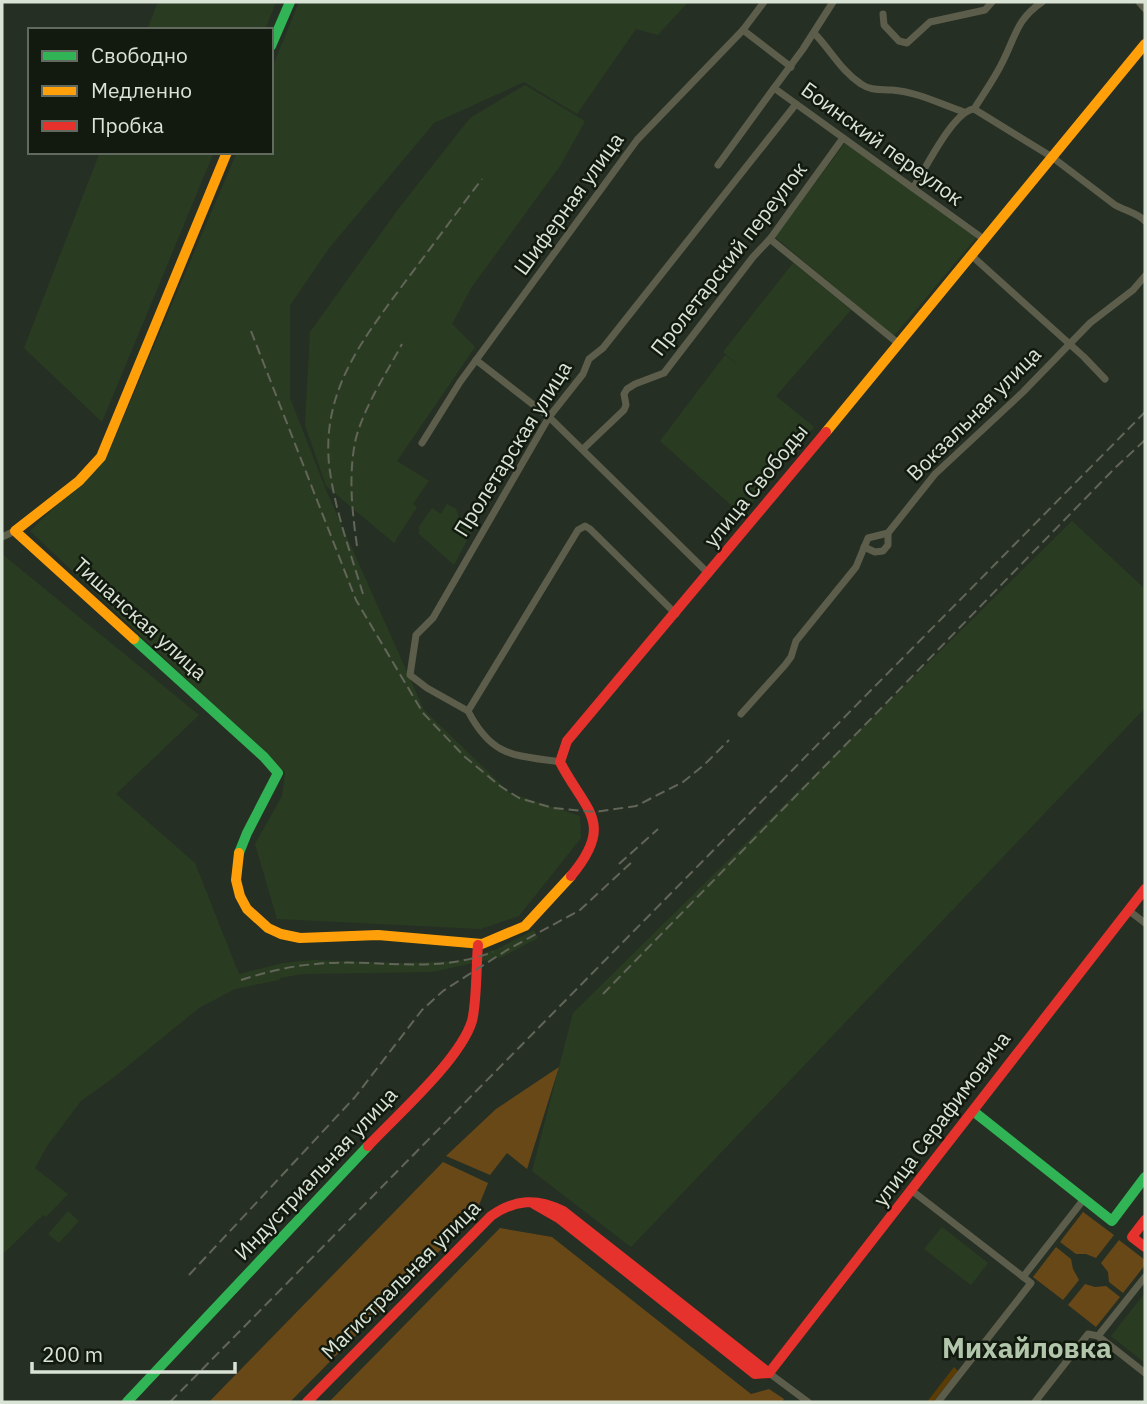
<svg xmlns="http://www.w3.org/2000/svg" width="1147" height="1404" font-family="'IBM Plex Sans',sans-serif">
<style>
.built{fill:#293c22}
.green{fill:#5b3c05}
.forest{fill:#694818}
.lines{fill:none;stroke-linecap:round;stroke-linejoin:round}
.street{stroke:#5c5d4b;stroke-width:7}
.fast{stroke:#30b455;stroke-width:10}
.slow{stroke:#ff9f0a;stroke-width:10}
.jam{stroke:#e5322d;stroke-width:10}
.rail{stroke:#626558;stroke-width:2;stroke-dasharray:10 5;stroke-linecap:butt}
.labels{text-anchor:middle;stroke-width:5;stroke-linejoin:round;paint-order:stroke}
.street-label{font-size:21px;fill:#dae4d6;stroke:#12190f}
.district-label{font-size:28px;font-weight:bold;fill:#b1c5aa;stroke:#12190f}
</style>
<rect width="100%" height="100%" fill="#262f23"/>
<g class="built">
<path d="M 158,2 L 276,2 L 265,30 L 147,30 Z"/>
<path d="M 299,2 L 688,2 L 658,35 L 636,29 L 577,114 L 524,82 L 434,123 L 330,247 L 290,305 L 290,398 L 326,490 L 424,710 L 510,793 L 580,816 L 581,838 L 519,916 L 481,929 L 277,919 L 255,844 L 282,796 L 285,772 L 30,531 L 107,456 L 237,152 L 271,152 L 271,70 Z"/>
<path d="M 525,85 L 585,121 L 560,166 L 471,288 L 452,324 L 475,347 L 397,461 L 429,481 L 413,504 L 417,507 L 394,543 L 326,486 L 305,425 L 310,332 L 399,208 L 470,118 Z"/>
<path d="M 845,143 L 976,238 L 894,336 L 775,237 Z"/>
<path d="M 100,152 L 214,152 L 102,422 L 24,348 Z"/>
<path d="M 793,263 L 851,310 L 776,396 L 814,427 L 742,515 L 660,441 L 725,355 L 738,365 L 723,352 Z"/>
<path d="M 447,504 L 456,509 L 461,523 L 472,531 L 454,565 L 418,533 L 420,530 L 418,528 L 432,508 L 441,514 Z"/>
<path d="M 1072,521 L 1145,589 L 1145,708 L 631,1247 L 532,1171 L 573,1013 Z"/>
<path d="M 2,554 L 199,715 L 116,794 L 195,863 L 239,974 L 283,963 L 313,960 L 399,963 L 458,961 L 497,949 L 534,930 L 538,938 L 502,957 L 432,972 L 302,974 L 280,978 L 279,980 L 235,989 L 199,1008 L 113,1078 L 81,1101 L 47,1146 L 35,1168 L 68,1194 L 46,1217 L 43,1215 L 2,1255 Z"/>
<path d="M 68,1211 L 79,1221 L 59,1243 L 48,1234 Z"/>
<path d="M 942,1227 L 988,1263 L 971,1285 L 924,1249 Z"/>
<path d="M 1145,1293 L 1145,1363 L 1111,1336 Z"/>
</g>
<path class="green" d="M 954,1367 L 958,1371 L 933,1402 L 927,1402 Z"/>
<g class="forest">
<path d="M 559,1067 L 527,1169 L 507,1153 L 490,1175 L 446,1156 L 496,1109 Z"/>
<path d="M 443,1162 L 488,1183 L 475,1215 L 290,1402 L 209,1402 Z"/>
<path d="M 1083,1212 L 1114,1235 L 1096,1258 L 1086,1254 L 1076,1254 L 1060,1242 Z"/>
<path d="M 500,1228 L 552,1237 L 751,1394 L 769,1389 L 784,1399 L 782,1402 L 329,1402 Z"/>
<path d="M 1119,1240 L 1145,1260 L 1145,1265 L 1123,1293 L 1109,1282 L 1108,1272 L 1101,1263 Z"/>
<path d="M 1056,1247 L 1071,1259 L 1073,1269 L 1079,1280 L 1063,1300 L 1033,1277 Z"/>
<path d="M 1085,1284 L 1095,1287 L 1106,1286 L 1120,1297 L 1096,1327 L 1068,1305 Z"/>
</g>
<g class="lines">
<g class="street">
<path d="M 833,2 L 803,49 L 774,88 L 985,240"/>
<path d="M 1139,2 L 1145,9"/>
<path d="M 883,14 L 884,25 L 899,41 L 907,43 L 930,22 L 985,10 L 992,2"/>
<path d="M 743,30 L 791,67"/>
<path d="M 814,33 C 830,49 841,71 861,84 C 871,91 881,89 892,90 C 918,92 940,104 964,112"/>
<path d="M 974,109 L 1052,157 L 1115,205 C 1126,211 1137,213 1145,221"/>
<path d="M 718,165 L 774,88"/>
<path d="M 913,188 C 925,170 953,111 974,109 C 984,93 995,78 1003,61 C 1016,35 1017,19 1042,2"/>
<path d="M 770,239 L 899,344"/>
<path d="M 972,256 L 1084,357 L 1105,379"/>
<path d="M 476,360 L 549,417 L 709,574"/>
<path d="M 422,443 L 460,382 L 637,140 L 743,30 L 764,2"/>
<path d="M 583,449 L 624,410 L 626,405 L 624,394 L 627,389 L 635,384 L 664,373 L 753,257 L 770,239 L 843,138"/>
<path d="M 2,537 L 15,531"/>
<path d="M 864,547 L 875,552 L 883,551 L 888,545 L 888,533"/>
<path d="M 468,711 L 427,688 L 410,675 L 416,635 L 433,618 L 549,417 L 583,374 L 589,359 L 603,348 L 796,104"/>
<path d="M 741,714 L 785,665 L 791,657 L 796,641 L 856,567 L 868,538 L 888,533 L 935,474 L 1023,392 L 1090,323 L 1133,290 L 1145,276"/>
<path d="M 560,762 C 513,755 492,757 468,711 L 578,530 L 585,526 L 590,529 L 676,614"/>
<path d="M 1128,910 L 1145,923"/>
<path d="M 911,1190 L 1031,1283 L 938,1402"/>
<path d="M 1023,1277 L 1084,1199"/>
<path d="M 1098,1336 L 1145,1373"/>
<path d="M 769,1373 L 808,1402"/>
<path d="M 1035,1402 L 1088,1334 L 1098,1336 L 1145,1277"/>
</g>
<g class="fast">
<path d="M 271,46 L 290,2"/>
<path d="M 134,639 L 264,757 L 278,773 L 247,833 L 239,853"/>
<path d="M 973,1111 L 1112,1221 L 1145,1177"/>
<path d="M 127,1402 L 368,1146"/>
</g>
<g class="slow">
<path d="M 826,432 L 1145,44"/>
<path d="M 134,639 L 15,531 L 79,481 L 101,457 L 227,152"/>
<path d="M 239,853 L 236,880 L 240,896 L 247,909 L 268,928 L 281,934 L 300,938 L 378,935 L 482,944 L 525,926 L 571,876"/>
</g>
<g class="jam">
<path d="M 571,876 C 616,822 585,811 560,762 L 567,741 L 826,432"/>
<path d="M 368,1146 C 397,1115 460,1060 472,1021 C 477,1001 476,966 478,945"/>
<path d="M 534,1204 L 560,1219 L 755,1374 L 769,1373"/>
<path d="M 1145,1220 L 1132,1237 L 1145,1247"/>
<path d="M 769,1373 L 1145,889"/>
<path d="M 307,1402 L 491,1216 C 515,1199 537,1198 563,1211 L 769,1373"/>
</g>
<g class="rail">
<path d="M 251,331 L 356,600 L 423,713 L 465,757 L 500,786 L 519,798 L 553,808 L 595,812 L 636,806 L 683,782 L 704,765 L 729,740"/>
<path d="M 357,546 C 352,511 348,473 356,438 C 365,405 386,374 402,344"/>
<path d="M 363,594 C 350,551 334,508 329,464 C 322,389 364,338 405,282 C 431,248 456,213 482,179"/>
<path d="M 619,864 L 658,829"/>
<path d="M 241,980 C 266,972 290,966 316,964 C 377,958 432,975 493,952"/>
<path d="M 603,994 L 1115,468 L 1145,440"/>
<path d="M 189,1275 L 355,1097 L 422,1010 L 443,991 L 507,950 L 580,910 L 633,861"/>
<path d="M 170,1402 L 1145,412"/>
</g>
</g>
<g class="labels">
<g class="street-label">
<text transform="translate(882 144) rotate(36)" y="7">Боинский переулок</text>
<text transform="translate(569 204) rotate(-54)" y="7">Шиферная улица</text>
<text transform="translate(729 259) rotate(-52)" y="7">Пролетарский переулок</text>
<text transform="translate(974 414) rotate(-45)" y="7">Вокзальная улица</text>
<text transform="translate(513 449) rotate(-58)" y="7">Пролетарская улица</text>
<text transform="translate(756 486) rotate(-51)" y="7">улица Свободы</text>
<text transform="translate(140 619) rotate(42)" y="7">Тишанская улица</text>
<text transform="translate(942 1119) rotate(-53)" y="7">улица Серафимовича</text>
<text transform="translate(316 1174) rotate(-47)" y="7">Индустриальная улица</text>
<text transform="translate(401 1280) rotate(-45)" y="7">Магистральная улица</text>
</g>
<g class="district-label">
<text x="1027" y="1358">Михайловка</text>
</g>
</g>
<rect width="1147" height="1404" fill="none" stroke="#dae4d6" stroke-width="7"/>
<rect x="28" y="28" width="245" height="126" fill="#12190f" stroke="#626a5f" stroke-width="2"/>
<rect x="42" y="51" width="35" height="10" fill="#30b455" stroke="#626a5f" stroke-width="2"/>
<text x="91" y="63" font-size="21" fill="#dae4d6">Свободно</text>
<rect x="42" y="86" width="35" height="10" fill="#ff9f0a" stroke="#626a5f" stroke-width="2"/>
<text x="91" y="98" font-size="21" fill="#dae4d6">Медленно</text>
<rect x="42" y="121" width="35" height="10" fill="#e5322d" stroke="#626a5f" stroke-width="2"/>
<text x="91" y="133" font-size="21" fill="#dae4d6">Пробка</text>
<path d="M32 1362v10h203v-10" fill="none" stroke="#dae4d6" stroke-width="3.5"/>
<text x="42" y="1362" font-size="21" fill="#dae4d6" stroke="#12190f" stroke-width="5" paint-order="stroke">200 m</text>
</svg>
